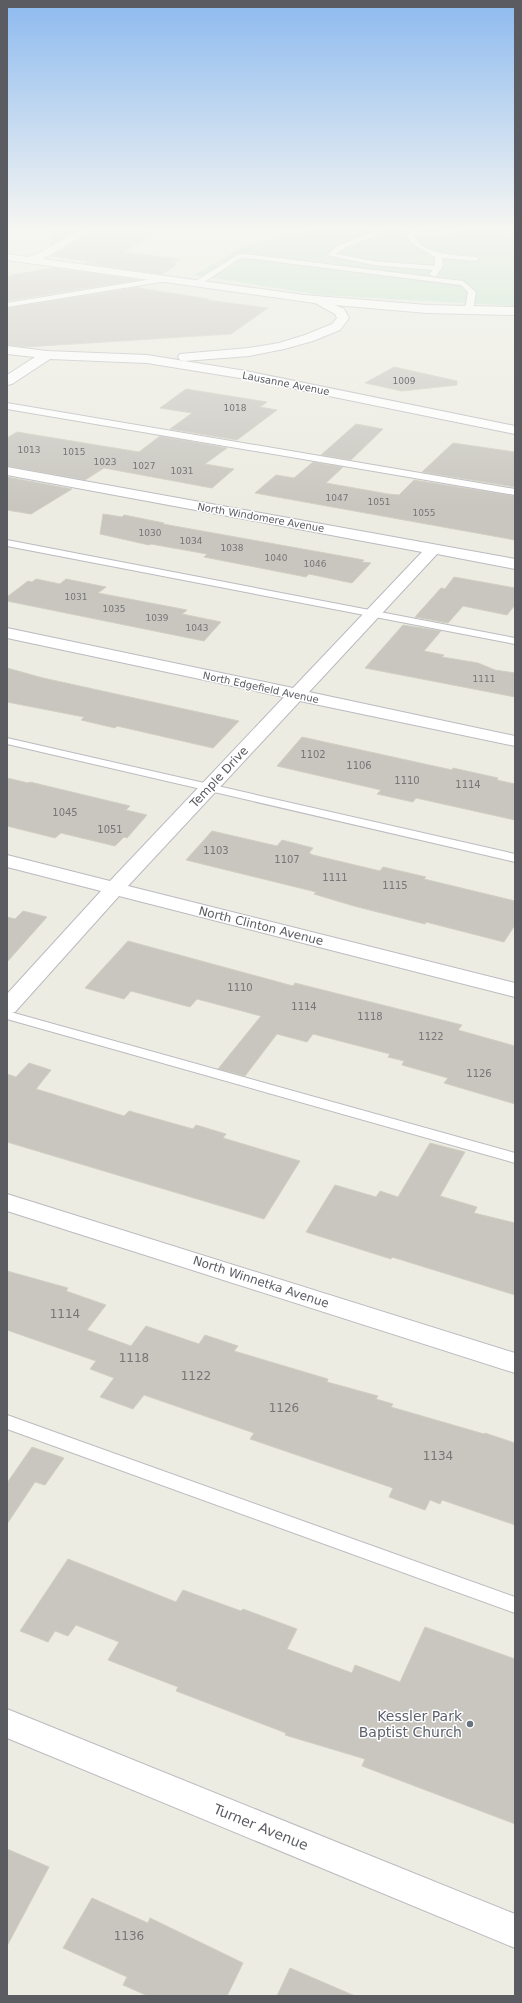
<svg xmlns="http://www.w3.org/2000/svg" width="522" height="2003" font-family="'DejaVu Sans',sans-serif">
<style>
.green{fill:#bfe3c6}
.building{fill:#c8c6bf;stroke:#d1cfc1}
.lines{fill:none;stroke-linecap:round;stroke-linejoin:round}
.lane-casing{stroke:#babac0;stroke-width:2}
.street-casing{stroke:#babac0;stroke-width:2}
.lane{fill:#fff;fill-rule:evenodd}
.street{fill:#fff;fill-rule:evenodd}
.worship-dot{fill:#6b7280;stroke:#fff;stroke-width:1.5}
.labels{text-anchor:middle;stroke-width:3;stroke-linejoin:round;paint-order:stroke}
.far-number-label{font-size:9px;fill:#767679}
.far-street-label{font-size:10px;fill:#5a5c62;stroke:#fff}
.number-label{font-size:10px;fill:#767679}
.street-label{font-size:12px;fill:#5a5c62;stroke:#fff}
.near-number-label{font-size:12px;fill:#767679}
.near-worship-label{font-size:14px;fill:#5b616d;stroke:#fff;text-anchor:end}
.near-street-label{font-size:14px;fill:#5a5c62;stroke:#fff}
</style>
<rect width="100%" height="100%" fill="#ecece2"/>
<path class="green" d="M 327,226 L 515,226 L 515,306 L 321,295 L 194,275 L 244,246 Z"/>
<g class="building">
<path d="M 52,226 L 83,226 L 51,245 Z"/>
<path d="M 101,226 L 155,226 L 144,233 L 155,234 L 123,252 L 180,259 L 173,264 L 176,264 L 173,266 L 175,266 L 162,274 L 85,263 L 94,262 L 52,256 Z"/>
<path d="M 54,268 L 138,280 L 7,301 L 7,276 Z"/>
<path d="M 140,287 L 138,288 L 209,299 L 207,300 L 268,308 L 231,334 L 26,347 L 7,345 L 7,308 Z"/>
<path d="M 394,367 L 457,381 L 457,385 L 402,391 L 365,383 Z"/>
<path d="M 186,389 L 267,402 L 260,407 L 277,410 L 237,440 L 170,429 L 192,413 L 160,408 Z"/>
<path d="M 356,424 L 383,429 L 351,460 L 321,455 Z"/>
<path d="M 17,432 L 139,452 L 160,436 L 227,448 L 205,464 L 234,469 L 212,488 L 104,468 L 85,480 L 7,466 L 7,438 Z"/>
<path d="M 453,443 L 515,452 L 515,487 L 422,472 Z"/>
<path d="M 313,462 L 343,467 L 326,483 L 388,494 L 399,495 L 414,480 L 515,496 L 515,540 L 255,493 L 276,475 L 294,478 Z"/>
<path d="M 7,477 L 72,489 L 31,514 L 7,510 Z"/>
<path d="M 103,514 L 122,517 L 124,515 L 164,523 L 163,524 L 364,560 L 362,562 L 371,563 L 352,583 L 309,574 L 306,577 L 204,557 L 207,554 L 151,544 L 149,545 L 100,534 Z"/>
<path d="M 454,577 L 515,588 L 515,605 L 507,615 L 463,606 L 448,623 L 415,617 L 441,588 L 445,589 Z"/>
<path d="M 36,579 L 60,584 L 66,579 L 106,587 L 98,593 L 187,610 L 182,614 L 221,622 L 204,641 L 7,601 L 7,597 L 28,581 L 32,582 Z"/>
<path d="M 403,625 L 441,631 L 424,651 L 444,655 L 442,657 L 478,663 L 495,670 L 515,673 L 515,697 L 365,668 Z"/>
<path d="M 7,668 L 43,678 L 239,721 L 213,748 L 117,726 L 115,728 L 81,720 L 84,717 L 7,702 Z"/>
<path d="M 302,737 L 452,770 L 453,768 L 498,778 L 497,780 L 515,784 L 515,820 L 416,798 L 413,802 L 377,794 L 381,790 L 277,766 Z"/>
<path d="M 7,778 L 28,783 L 30,782 L 130,806 L 126,810 L 147,815 L 127,838 L 124,837 L 115,846 L 61,833 L 55,838 L 7,826 Z"/>
<path d="M 212,831 L 277,846 L 282,840 L 313,848 L 309,853 L 313,855 L 380,871 L 383,867 L 426,877 L 424,879 L 515,901 L 515,925 L 504,942 L 426,922 L 425,924 L 354,906 L 314,894 L 316,892 L 186,860 Z"/>
<path d="M 23,911 L 47,917 L 7,962 L 7,917 L 15,919 Z"/>
<path d="M 128,941 L 293,986 L 295,983 L 462,1025 L 458,1030 L 515,1046 L 515,1104 L 444,1083 L 448,1078 L 402,1065 L 404,1061 L 388,1057 L 390,1054 L 313,1034 L 307,1042 L 277,1034 L 245,1076 L 218,1069 L 261,1016 L 197,999 L 190,1007 L 131,991 L 124,999 L 85,988 Z"/>
<path d="M 29,1063 L 51,1070 L 36,1089 L 124,1116 L 129,1111 L 193,1129 L 196,1125 L 226,1134 L 223,1138 L 300,1161 L 264,1219 L 7,1142 L 7,1074 L 16,1077 Z"/>
<path d="M 430,1143 L 465,1152 L 440,1196 L 477,1207 L 474,1213 L 515,1223 L 515,1295 L 392,1257 L 391,1259 L 306,1232 L 335,1185 L 376,1197 L 380,1191 L 398,1197 Z"/>
<path d="M 7,1271 L 68,1288 L 66,1291 L 106,1305 L 87,1330 L 131,1346 L 146,1326 L 199,1344 L 205,1335 L 238,1346 L 234,1351 L 328,1379 L 327,1382 L 378,1396 L 376,1399 L 393,1404 L 391,1407 L 484,1434 L 485,1433 L 515,1443 L 515,1525 L 442,1500 L 440,1504 L 430,1500 L 425,1510 L 389,1497 L 393,1488 L 250,1439 L 254,1433 L 144,1395 L 133,1409 L 100,1397 L 114,1378 L 90,1369 L 96,1361 L 7,1330 Z"/>
<path d="M 32,1447 L 64,1458 L 45,1485 L 35,1482 L 7,1524 L 7,1483 Z"/>
<path d="M 68,1559 L 176,1602 L 183,1590 L 241,1611 L 243,1609 L 297,1629 L 287,1649 L 352,1673 L 355,1665 L 400,1682 L 425,1627 L 515,1659 L 515,1824 L 362,1766 L 365,1759 L 285,1735 L 286,1733 L 176,1691 L 178,1687 L 108,1660 L 119,1642 L 76,1625 L 68,1636 L 55,1631 L 48,1642 L 20,1631 Z"/>
<path d="M 7,1849 L 49,1867 L 7,1946 Z"/>
<path d="M 92,1898 L 148,1923 L 150,1918 L 243,1963 L 227,1996 L 148,1996 L 123,1985 L 127,1977 L 63,1948 Z"/>
<path d="M 290,1968 L 355,1996 L 277,1996 Z"/>
</g>
<g class="lines">
<defs>
<g id="lane">
<path d="M 380,226 L 390,226 L 373,237 L 346,247 L 336,254 L 373,261 L 435,266 L 435,257 L 411,243 L 406,234 L 394,226 C 402,226 405,230 412,231 C 420,232 429,232 437,232 C 448,232 455,226 465,226 C 450,239 431,235 413,235 C 422,255 456,255 475,257 L 479,259 L 475,261 L 442,258 L 443,266 L 436,276 L 433,276 L 429,274 L 433,270 L 373,265 L 327,255 L 337,246 L 368,234 Z"/>
<path d="M 246,254 L 463,281 L 476,292 L 473,310 L 469,312 L 465,310 L 468,292 L 461,285 L 246,258 L 241,258 L 198,286 L 191,284 L 237,255 Z"/>
<path d="M 164,277 L 167,277 L 167,281 L 7,307 L 7,303 Z"/>
<path d="M 7,403 L 515,489 L 515,495 L 7,409 Z"/>
<path d="M 7,540 L 515,638 L 515,644 L 7,546 Z"/>
<path d="M 7,738 L 515,854 L 515,862 L 7,744 Z"/>
<path d="M 7,1011 L 515,1153 L 515,1163 L 7,1019 Z"/>
<path d="M 7,1415 L 515,1597 L 515,1613 L 7,1429 Z"/>
</g>
<g id="street">
<path d="M 87,226 L 100,226 L 43,259 L 304,295 L 427,305 L 515,307 L 515,315 L 427,313 L 335,305 L 344,309 L 349,318 L 340,330 L 313,341 L 284,349 L 249,356 L 184,361 L 180,360 L 178,357 L 180,354 L 249,348 L 279,343 L 305,335 L 332,324 L 337,318 L 335,314 L 315,303 L 7,260 L 7,254 L 28,257 L 37,254 Z"/>
<path d="M 7,346 L 47,351 L 147,355 L 246,371 L 515,426 L 515,434 L 246,379 L 147,363 L 50,359 L 12,384 L 7,385 L 7,375 L 35,357 L 7,354 Z"/>
<path d="M 7,467 L 515,559 L 515,569 L 437,554 L 309,692 L 515,736 L 515,746 L 300,701 L 128,886 L 515,983 L 515,997 L 119,896 L 15,1012 L 7,1014 L 7,994 L 101,891 L 7,867 L 7,855 L 110,881 L 284,697 L 7,638 L 7,628 L 293,688 L 422,552 L 7,475 Z"/>
<path d="M 7,1194 L 515,1353 L 515,1373 L 7,1211 Z"/>
<path d="M 7,1709 L 515,1914 L 515,1948 L 7,1738 Z"/>
</g>
</defs>
<use href="#lane" class="lane-casing"/>
<use href="#street" class="street-casing"/>
<use href="#lane" class="lane"/>
<use href="#street" class="street"/>
</g>
<linearGradient id="sky" x2="0" y2="1"><stop stop-color="#8dbaef"/><stop offset="0.45" stop-color="#f6f6f2"/><stop offset="1" stop-color="#f6f6f2" stop-opacity="0"/></linearGradient>
<rect width="522" height="507" fill="url(#sky)"/>
<circle class="worship-dot" cx="470" cy="1724" r="4"/>
<g class="labels">
<g class="far-number-label">
<text x="404" y="384">1009</text>
<text x="235" y="411">1018</text>
<text x="29" y="453">1013</text>
<text x="74" y="455">1015</text>
<text x="105" y="465">1023</text>
<text x="144" y="469">1027</text>
<text x="182" y="474">1031</text>
<text x="337" y="501">1047</text>
<text x="379" y="505">1051</text>
<text x="424" y="516">1055</text>
<text x="150" y="536">1030</text>
<text x="191" y="544">1034</text>
<text x="232" y="551">1038</text>
<text x="276" y="561">1040</text>
<text x="315" y="567">1046</text>
<text x="76" y="600">1031</text>
<text x="114" y="612">1035</text>
<text x="157" y="621">1039</text>
<text x="197" y="631">1043</text>
<text x="484" y="682">1111</text>
</g>
<g class="far-street-label">
<text transform="translate(286 383) rotate(11)" y="4">Lausanne Avenue</text>
<text transform="translate(261 517) rotate(10)" y="4">North Windomere Avenue</text>
<text transform="translate(261 687) rotate(12)" y="4">North Edgefield Avenue</text>
</g>
<g class="number-label">
<text x="313" y="758">1102</text>
<text x="359" y="769">1106</text>
<text x="407" y="784">1110</text>
<text x="468" y="788">1114</text>
<text x="65" y="816">1045</text>
<text x="110" y="833">1051</text>
<text x="216" y="854">1103</text>
<text x="287" y="863">1107</text>
<text x="335" y="881">1111</text>
<text x="395" y="889">1115</text>
<text x="240" y="991">1110</text>
<text x="304" y="1010">1114</text>
<text x="370" y="1020">1118</text>
<text x="431" y="1040">1122</text>
<text x="479" y="1077">1126</text>
</g>
<g class="street-label">
<text transform="translate(219 777) rotate(-47)" y="4">Temple Drive</text>
<text transform="translate(261 926) rotate(14)" y="4">North Clinton Avenue</text>
<text transform="translate(261 1282) rotate(18)" y="4">North Winnetka Avenue</text>
</g>
<g class="near-number-label">
<text x="65" y="1318">1114</text>
<text x="134" y="1362">1118</text>
<text x="196" y="1380">1122</text>
<text x="284" y="1412">1126</text>
<text x="438" y="1460">1134</text>
<text x="129" y="1940">1136</text>
</g>
<g class="near-worship-label">
<text x="462" y="1721">Kessler Park<tspan x="462" dy="16">Baptist Church</tspan></text>
</g>
<g class="near-street-label">
<text transform="translate(261 1827) rotate(22)" y="5">Turner Avenue</text>
</g>
</g>
<rect width="522" height="2003" fill="none" stroke="#5a5c62" stroke-width="16"/>
</svg>
